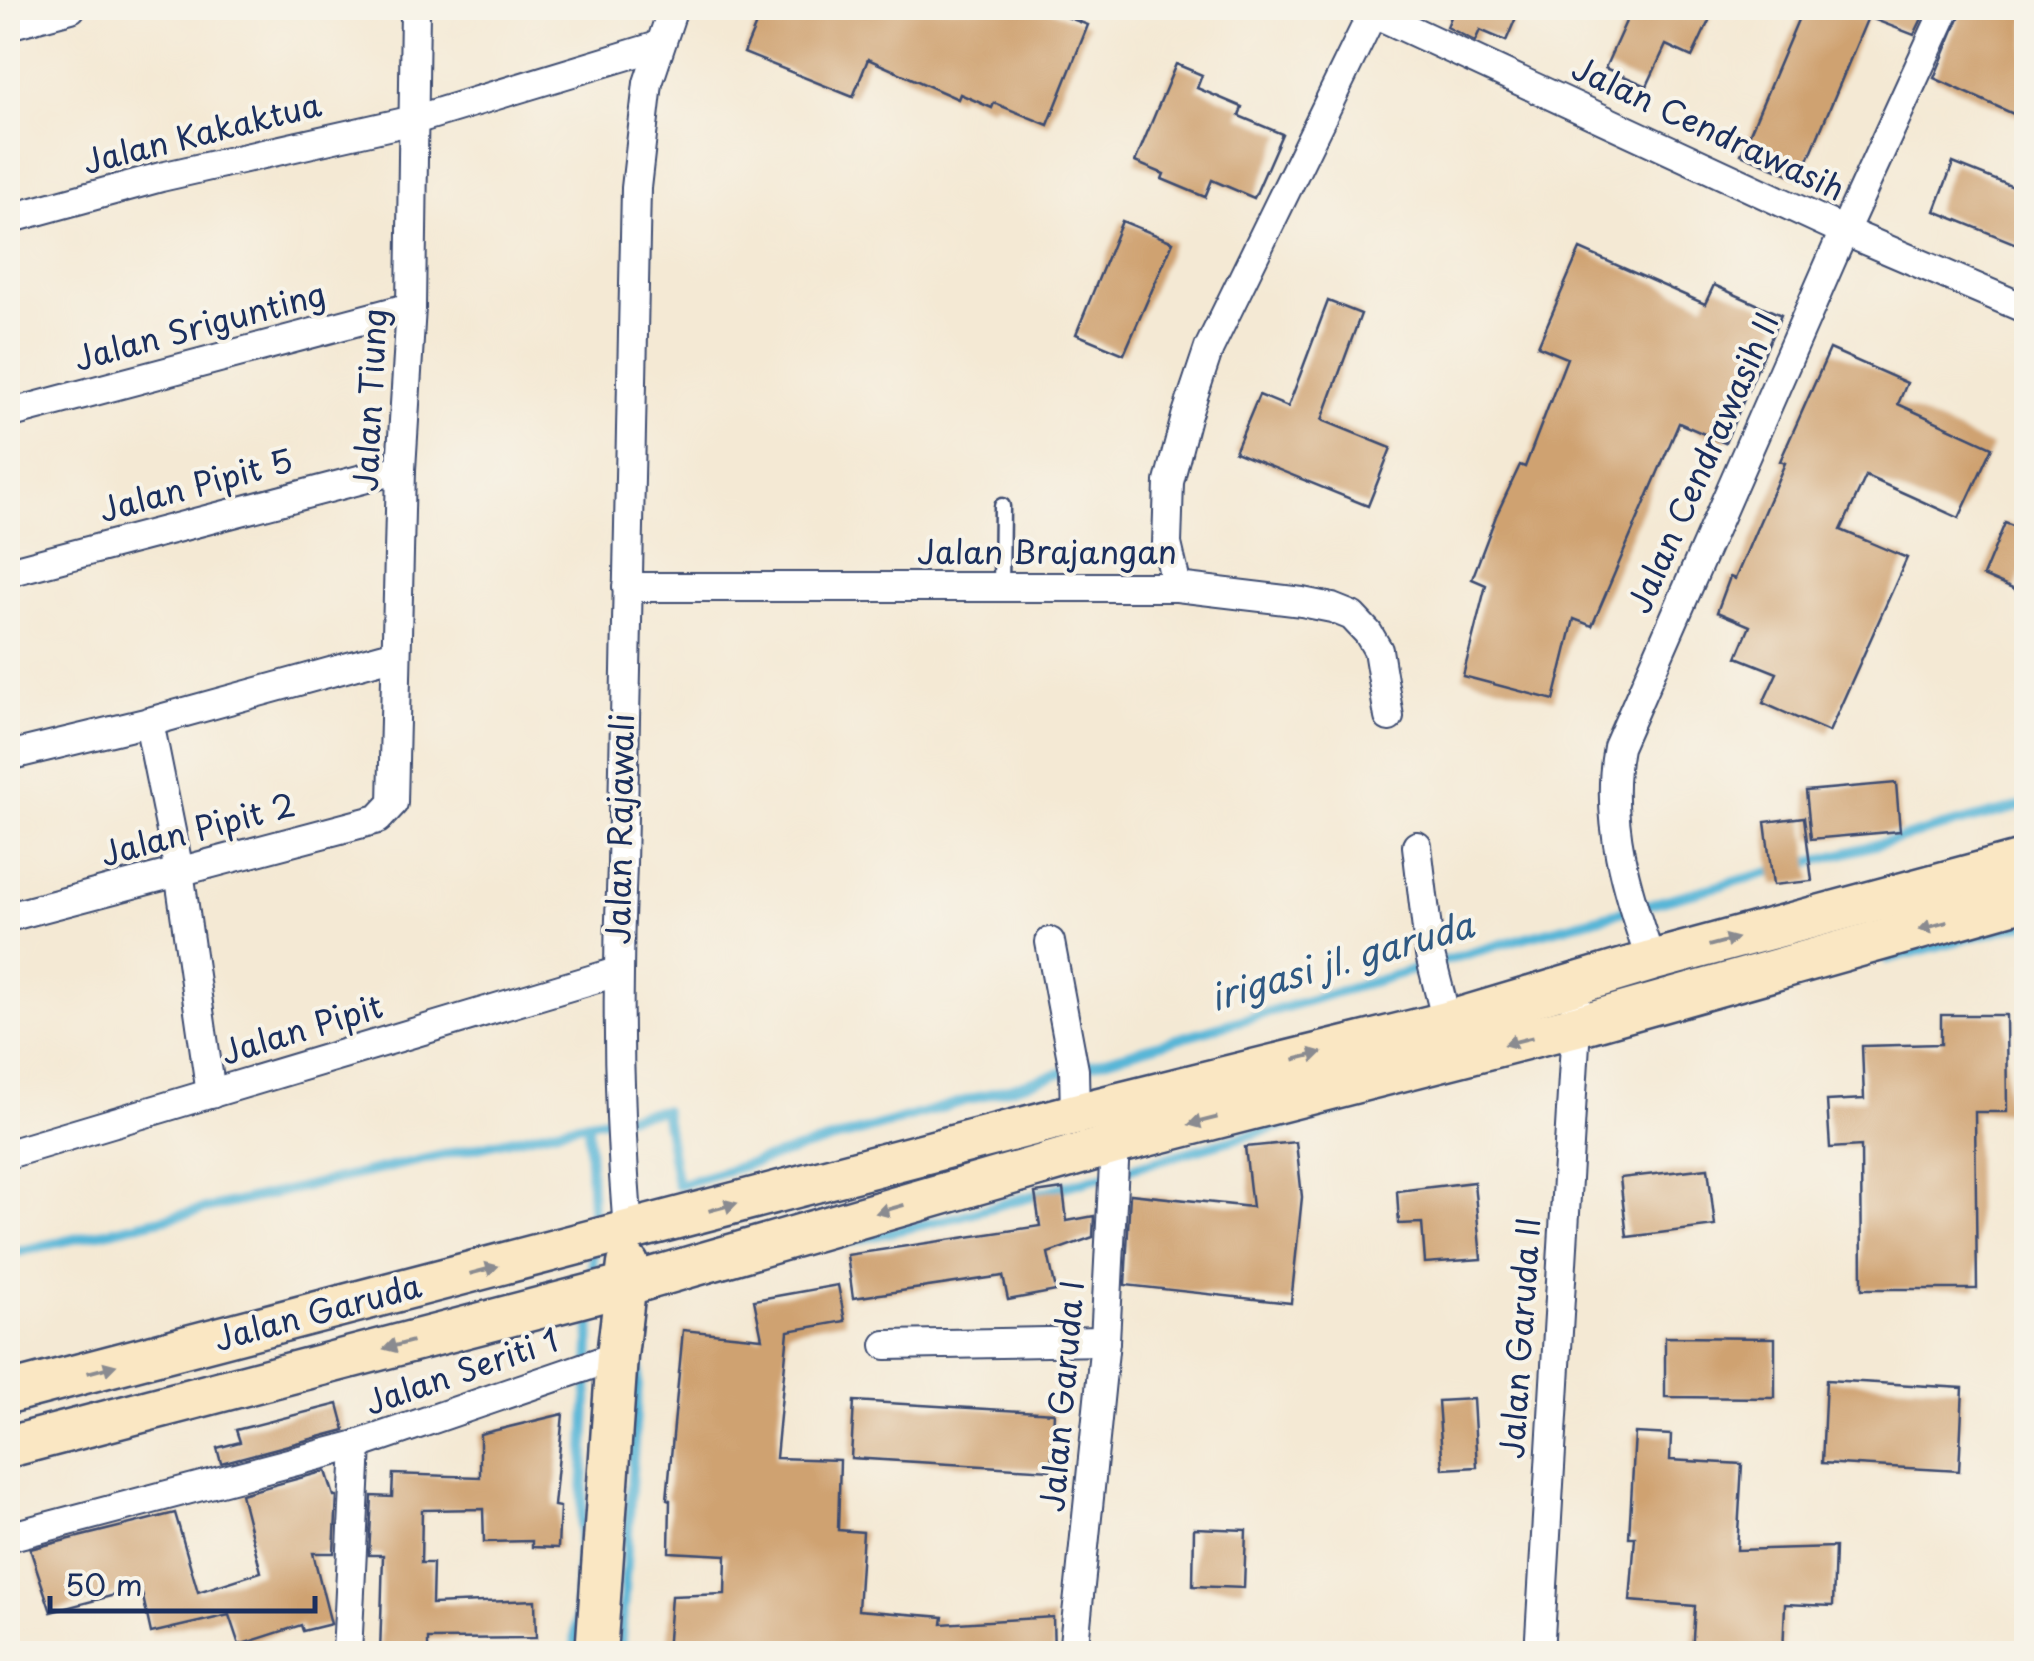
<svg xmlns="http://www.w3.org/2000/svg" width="2034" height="1661" font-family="'Playpen Sans',sans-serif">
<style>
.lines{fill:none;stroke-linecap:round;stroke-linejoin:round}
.stream{stroke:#59b6d7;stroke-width:10}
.building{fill:#cfa271}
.service-casing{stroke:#3c4b70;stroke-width:19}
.minor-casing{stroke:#3c4b70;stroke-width:32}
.secondary-casing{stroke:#3c4b70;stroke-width:45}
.service{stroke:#fff;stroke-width:14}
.minor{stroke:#fff;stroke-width:28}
.secondary{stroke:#fae7c3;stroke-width:40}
.oneway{fill:#8a8b90}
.labels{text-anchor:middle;stroke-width:8;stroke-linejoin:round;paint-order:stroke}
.street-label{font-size:32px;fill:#1b2f5e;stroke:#f7f3e8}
.water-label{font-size:35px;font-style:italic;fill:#2e5882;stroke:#f7f3e8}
</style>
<rect width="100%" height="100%" fill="#f7f3e8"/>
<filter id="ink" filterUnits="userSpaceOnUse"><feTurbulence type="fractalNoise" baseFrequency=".01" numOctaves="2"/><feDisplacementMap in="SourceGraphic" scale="20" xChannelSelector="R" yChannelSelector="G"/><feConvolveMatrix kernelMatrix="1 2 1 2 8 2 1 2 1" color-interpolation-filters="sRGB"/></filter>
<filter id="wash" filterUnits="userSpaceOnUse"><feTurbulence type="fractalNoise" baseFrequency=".0048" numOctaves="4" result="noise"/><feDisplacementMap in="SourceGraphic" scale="40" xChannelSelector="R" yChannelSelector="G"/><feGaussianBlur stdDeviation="2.25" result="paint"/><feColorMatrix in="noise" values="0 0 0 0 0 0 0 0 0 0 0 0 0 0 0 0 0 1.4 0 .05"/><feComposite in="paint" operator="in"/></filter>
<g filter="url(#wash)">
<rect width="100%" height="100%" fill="#f4e9d4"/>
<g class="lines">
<g class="stream">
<path d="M 1799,865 L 2026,805"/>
<path d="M 1887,959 L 2026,923"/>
<path d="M 588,1122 L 593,1231"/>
<path d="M 845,1242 L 956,1217 L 1441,1081"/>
<path d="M 8,1254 L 588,1122 L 664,1110 L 677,1185 L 1519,939 L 1782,869"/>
<path d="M 592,1286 L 593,1248"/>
<path d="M 575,1654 L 592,1303"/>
<path d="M 620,1654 L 644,1290"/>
</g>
</g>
<g id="blocks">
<g class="building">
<path d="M 763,8 L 1043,8 L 1088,25 L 1048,125 L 994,103 L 992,108 L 960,94 L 958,99 L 868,59 L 853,97 L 744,53 Z"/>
<path d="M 1428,8 L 1520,8 L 1506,41 L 1480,30 L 1475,41 L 1447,27 L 1451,17 Z"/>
<path d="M 1632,8 L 1715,8 L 1692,57 L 1666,45 L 1647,86 L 1605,68 Z"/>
<path d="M 1803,8 L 1927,8 L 1914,35 L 1868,17 L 1800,179 L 1741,154 Z"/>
<path d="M 1963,8 L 2026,8 L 2026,97 L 2018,116 L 1934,78 Z"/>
<path d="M 1176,64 L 1202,75 L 1197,88 L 1242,107 L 1239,116 L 1282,134 L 1254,198 L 1212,180 L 1205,197 L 1162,179 L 1164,174 L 1135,162 Z"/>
<path d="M 1953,163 L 2026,192 L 2026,248 L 1935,211 Z"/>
<path d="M 1122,221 L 1173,242 L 1124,354 L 1076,334 Z"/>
<path d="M 1580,249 L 1705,304 L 1714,285 L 1781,315 L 1725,443 L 1679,423 L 1592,626 L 1574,619 L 1554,700 L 1463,676 L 1486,585 L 1472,579 L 1496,516 L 1520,465 L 1525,467 L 1567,358 L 1538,346 Z"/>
<path d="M 1328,301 L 1361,314 L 1322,420 L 1391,448 L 1368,506 L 1235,452 L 1259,395 L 1288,407 Z"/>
<path d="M 1830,349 L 1907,383 L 1898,404 L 1992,447 L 1959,518 L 1866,476 L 1841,530 L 1907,558 L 1829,732 L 1763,703 L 1777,673 L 1737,657 L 1750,626 L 1717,612 L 1730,577 L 1735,579 L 1785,463 L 1780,461 Z"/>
<path d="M 2005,523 L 2026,531 L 2026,562 L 2015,590 L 1983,576 Z"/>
<path d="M 1896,783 L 1900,831 L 1811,839 L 1806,791 Z"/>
<path d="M 1804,817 L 1812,881 L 1773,885 L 1765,822 Z"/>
<path d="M 1941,1015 L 2006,1015 L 2007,1112 L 1975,1112 L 1977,1289 L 1862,1289 L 1861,1146 L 1830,1148 L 1827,1101 L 1864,1099 L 1862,1046 L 1941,1044 Z"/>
<path d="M 1296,1142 L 1302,1197 L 1291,1303 L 1125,1285 L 1130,1194 L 1252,1207 L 1245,1147 Z"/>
<path d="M 1708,1168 L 1715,1226 L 1627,1237 L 1620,1178 Z"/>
<path d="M 1474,1182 L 1481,1259 L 1425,1263 L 1422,1223 L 1399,1224 L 1397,1191 Z"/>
<path d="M 1063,1189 L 1067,1221 L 1094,1216 L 1093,1237 L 1048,1253 L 1056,1291 L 1008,1300 L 1003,1276 L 853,1298 L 847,1255 L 1040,1226 L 1035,1193 Z"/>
<path d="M 838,1285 L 845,1321 L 788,1331 L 776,1458 L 840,1460 L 838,1530 L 863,1532 L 858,1610 L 943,1617 L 942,1624 L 1053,1617 L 1054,1654 L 906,1651 L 906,1654 L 667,1654 L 671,1596 L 725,1594 L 726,1555 L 669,1552 L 670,1500 L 667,1499 L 683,1330 L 762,1338 L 754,1300 Z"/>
<path d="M 1665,1337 L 1775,1338 L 1775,1398 L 1665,1397 Z"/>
<path d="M 1826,1380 L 1963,1388 L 1959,1471 L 1822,1463 Z"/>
<path d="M 1473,1399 L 1477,1467 L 1443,1469 L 1438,1401 Z"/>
<path d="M 854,1401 L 1054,1413 L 1051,1470 L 851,1458 Z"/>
<path d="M 338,1404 L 345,1430 L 221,1463 L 217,1448 L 240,1442 L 236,1430 Z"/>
<path d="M 563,1414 L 554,1506 L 560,1507 L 558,1548 L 532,1547 L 532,1541 L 484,1542 L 483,1509 L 422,1510 L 421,1563 L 433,1563 L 432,1604 L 535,1600 L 536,1638 L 428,1639 L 428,1654 L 380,1654 L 383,1555 L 369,1555 L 372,1496 L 392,1497 L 393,1474 L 480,1477 L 480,1434 Z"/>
<path d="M 1635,1433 L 1671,1435 L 1670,1460 L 1742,1464 L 1737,1550 L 1835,1547 L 1833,1606 L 1785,1604 L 1783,1654 L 1692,1654 L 1695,1606 L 1630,1601 L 1635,1537 L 1629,1537 Z"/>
<path d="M 326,1471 L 334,1496 L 337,1496 L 334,1553 L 313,1553 L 331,1624 L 303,1631 L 301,1625 L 239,1645 L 229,1615 L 151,1633 L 141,1588 L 51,1612 L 30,1549 L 175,1513 L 198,1592 L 261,1572 L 241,1494 Z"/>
<path d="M 1194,1528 L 1246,1530 L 1244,1588 L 1193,1586 Z"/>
</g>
</g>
</g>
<g filter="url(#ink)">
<use href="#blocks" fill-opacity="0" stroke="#3c4b70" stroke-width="2.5"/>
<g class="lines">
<defs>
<path id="service" d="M 1001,588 L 1002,506"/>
<g id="minor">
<path d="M 1363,8 L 1844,231 L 2026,309"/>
<path d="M 8,25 L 71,8"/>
<path d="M 8,219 L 161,177 L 414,120 L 658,46"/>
<path d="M 8,414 L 411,307"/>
<path d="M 8,572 L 401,469"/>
<path d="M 627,587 L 1177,587 L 1302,602 L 1332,608 L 1352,616 L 1368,633 L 1378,650 L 1389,717"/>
<path d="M 1177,587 L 1167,544 L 1169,482 L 1186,417 L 1209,348 L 1375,8"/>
<path d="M 149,722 L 179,871 L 211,1094"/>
<path d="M 8,756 L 149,722 L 396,654"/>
<path d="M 1417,846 L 1430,955 L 1447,1022"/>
<path d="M 8,917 L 378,819 L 393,803 L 401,469 L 411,307 L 415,8"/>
<path d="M 1050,942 L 1074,1070 L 1075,1114"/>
<path d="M 1651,961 C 1627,893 1604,820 1618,747 L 1844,231 L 1946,8"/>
<path d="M 8,1154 L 617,972"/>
<path d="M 628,1232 C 618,1109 616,988 622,864 L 636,188 L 648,83 L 673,8"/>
<path d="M 886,1345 L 1105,1341"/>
<path d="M 8,1537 L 357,1445"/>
<path d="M 347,1654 L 357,1445 L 617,1356"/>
<path d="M 1073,1654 L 1105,1341 L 1115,1144"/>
<path d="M 1539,1654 L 1576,1026 L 1575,984"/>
</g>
<g id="secondary">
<path d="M 8,1393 L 1075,1114 L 1447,1022 L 1651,961 L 2026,860"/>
<path d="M 8,1447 L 627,1285 L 1115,1144 L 1576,1026 L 2026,899"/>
<path d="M 596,1654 L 617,1356 L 628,1264"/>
</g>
</defs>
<use href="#service" class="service-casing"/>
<use href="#minor" class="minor-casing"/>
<use href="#secondary" class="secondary-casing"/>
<use href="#service" class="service"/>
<use href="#minor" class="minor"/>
<use href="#secondary" class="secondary"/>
</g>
<defs><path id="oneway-solid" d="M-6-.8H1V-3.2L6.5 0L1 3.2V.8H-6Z" transform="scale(2.5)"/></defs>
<g class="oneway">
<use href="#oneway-solid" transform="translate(1933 926) rotate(164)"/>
<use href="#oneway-solid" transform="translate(1723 942) rotate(-15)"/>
<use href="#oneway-solid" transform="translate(1518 1041) rotate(166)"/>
<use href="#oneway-solid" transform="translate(1308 1056) rotate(-14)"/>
<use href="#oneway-solid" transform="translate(1203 1121) rotate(166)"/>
<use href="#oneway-solid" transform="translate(723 1207) rotate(-15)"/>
<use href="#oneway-solid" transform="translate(890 1209) rotate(164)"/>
<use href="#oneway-solid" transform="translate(484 1270) rotate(-15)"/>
<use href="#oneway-solid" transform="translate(398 1345) rotate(165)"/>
<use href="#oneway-solid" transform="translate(102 1369) rotate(-15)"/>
</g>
</g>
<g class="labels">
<g class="street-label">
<text transform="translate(1708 129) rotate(25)" y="11">Jalan Cendrawasih</text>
<text transform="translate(202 134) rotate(-14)" y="11">Jalan Kakaktua</text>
<text transform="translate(200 327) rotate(-15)" y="11">Jalan Srigunting</text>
<text transform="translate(371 400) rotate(-87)" y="11">Jalan Tiung</text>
<text transform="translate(1704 463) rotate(-66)" y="11">Jalan Cendrawasih II</text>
<text transform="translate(196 486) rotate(-15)" y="11">Jalan Pipit 5</text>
<text x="1047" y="564">Jalan Brajangan</text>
<text transform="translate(621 829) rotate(-89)" y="11">Jalan Rajawali</text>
<text transform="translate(198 830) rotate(-15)" y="11">Jalan Pipit 2</text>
<text transform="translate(302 1030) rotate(-17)" y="11">Jalan Pipit</text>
<text transform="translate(318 1313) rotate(-15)" y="11">Jalan Garuda</text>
<text transform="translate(1521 1338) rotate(-86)" y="11">Jalan Garuda II</text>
<text transform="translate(462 1372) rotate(-19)" y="11">Jalan Seriti 1</text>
<text transform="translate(1063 1396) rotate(-85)" y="11">Jalan Garuda I</text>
</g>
<g class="water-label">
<text transform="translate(1342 962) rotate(-16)" y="12">irigasi jl. garuda</text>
</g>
</g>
<rect width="2034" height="1661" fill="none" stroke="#f7f3e8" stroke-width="40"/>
<path d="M50 1596v15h265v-15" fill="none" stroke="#1b2f5e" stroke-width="5"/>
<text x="65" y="1596" font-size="30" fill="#1b2f5e" stroke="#f7f3e8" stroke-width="8" paint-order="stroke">50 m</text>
</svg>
